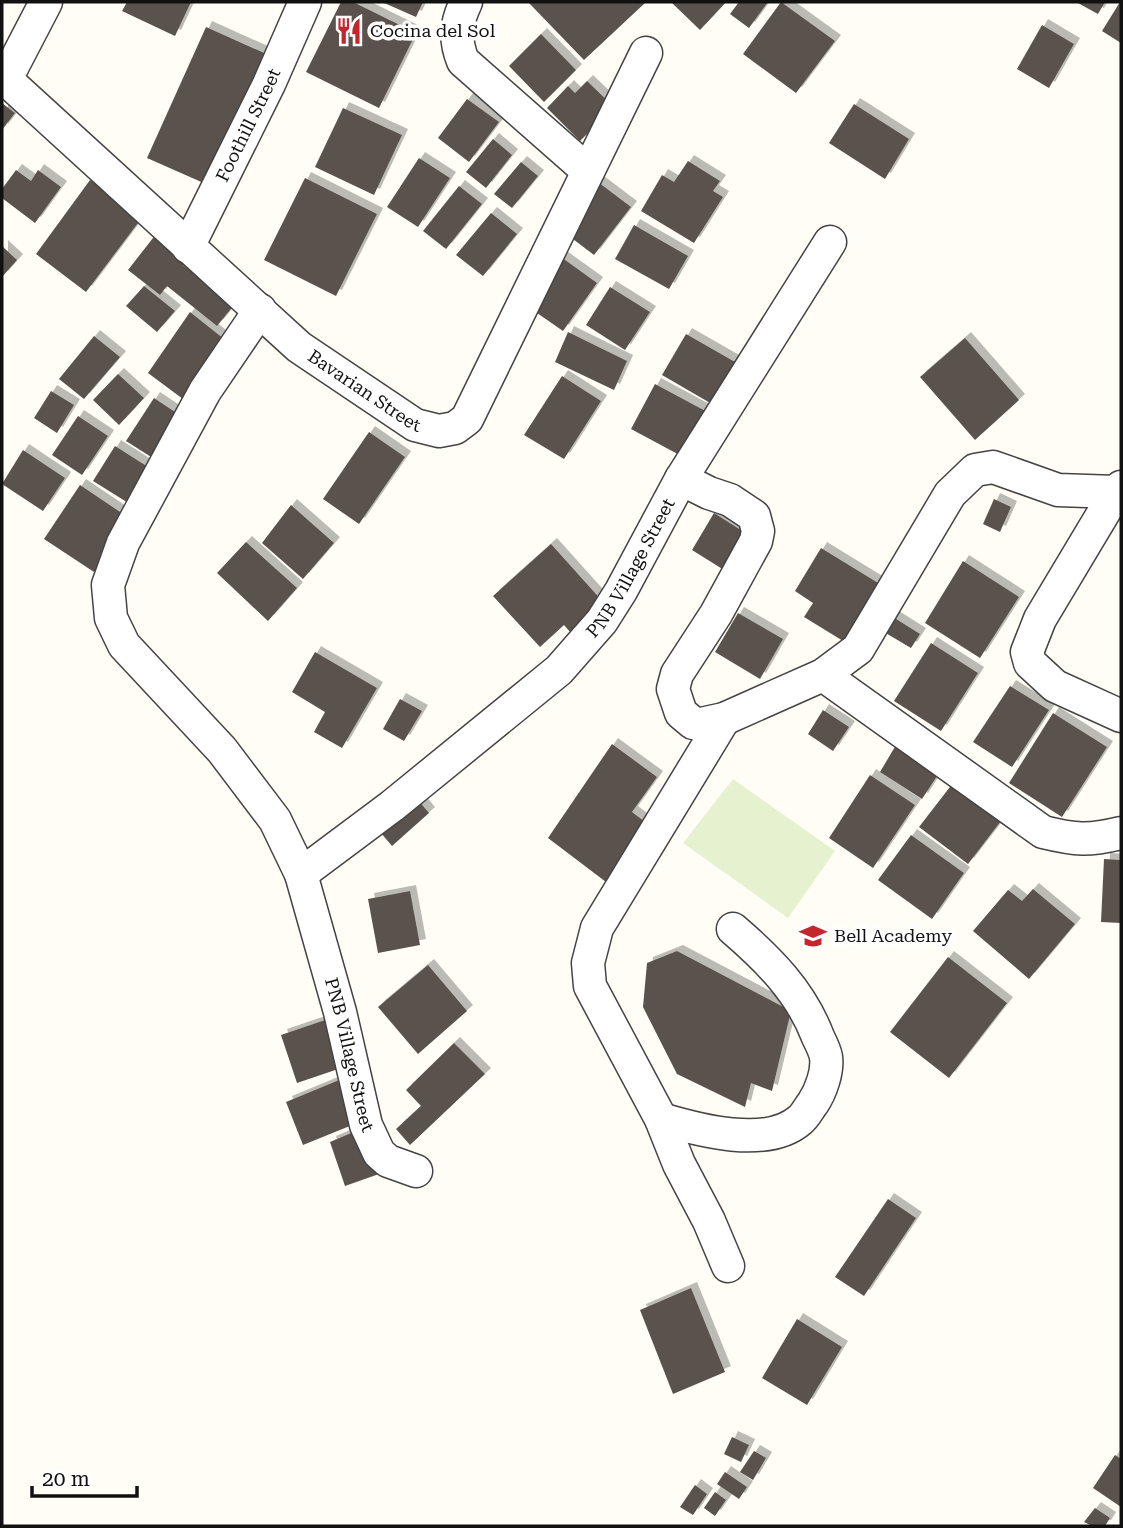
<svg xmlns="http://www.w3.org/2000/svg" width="1123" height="1528" font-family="'Roboto Serif',serif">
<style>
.pitch{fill:#e6f2cf}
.building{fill:#5a524d;filter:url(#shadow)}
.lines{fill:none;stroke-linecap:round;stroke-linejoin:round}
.street-casing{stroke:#444;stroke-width:35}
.street{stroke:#fff;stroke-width:32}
.labels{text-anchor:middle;stroke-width:7;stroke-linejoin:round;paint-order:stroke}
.poi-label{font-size:18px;fill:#111;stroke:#fff;text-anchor:start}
.street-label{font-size:18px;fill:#111;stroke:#fff}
</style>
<defs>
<filter id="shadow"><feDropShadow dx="6" dy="-6" stdDeviation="0" flood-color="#0004"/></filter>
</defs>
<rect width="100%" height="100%" fill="#fffdf5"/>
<path class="pitch" d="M 733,779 L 835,851 L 788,918 L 683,843 Z"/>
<g class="building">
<path d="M 127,2 L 191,2 L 175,36 L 122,11 Z"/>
<path d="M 341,2 L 353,2 L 416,33 L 379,108 L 306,72 Z"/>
<path d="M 382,2 L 423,2 L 416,17 Z"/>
<path d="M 528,2 L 646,2 L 584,60 Z"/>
<path d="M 671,2 L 726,2 L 700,30 Z"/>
<path d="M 739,2 L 768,2 L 749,28 L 730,14 Z"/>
<path d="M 781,2 L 835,41 L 796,93 L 743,54 Z"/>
<path d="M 1076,2 L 1105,2 L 1098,14 Z"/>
<path d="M 1120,2 L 1121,2 L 1121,43 L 1102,31 Z"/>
<path d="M 1042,25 L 1074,44 L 1049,88 L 1017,69 Z"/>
<path d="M 206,27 L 273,57 L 215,188 L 147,158 Z"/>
<path d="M 541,34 L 576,70 L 544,102 L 509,66 Z"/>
<path d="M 587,81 L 614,107 L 580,141 L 547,108 L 568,86 L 575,93 Z"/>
<path d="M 467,99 L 499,122 L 469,162 L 438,138 Z"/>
<path d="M 2,103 L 15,113 L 2,130 Z"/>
<path d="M 854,104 L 909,139 L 885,179 L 829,143 Z"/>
<path d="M 343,108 L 402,135 L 374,195 L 315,167 Z"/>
<path d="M 493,139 L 512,155 L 486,188 L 466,172 Z"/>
<path d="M 419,158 L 450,178 L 418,227 L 387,207 Z"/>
<path d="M 688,161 L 720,181 L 713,191 L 723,197 L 694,243 L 641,211 L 662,175 L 674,182 Z"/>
<path d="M 521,162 L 538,176 L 512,208 L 494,194 Z"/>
<path d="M 16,170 L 31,181 L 38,170 L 61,187 L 35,223 L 2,198 L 2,189 Z"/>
<path d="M 305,178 L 377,214 L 336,296 L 264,260 Z"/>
<path d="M 90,180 L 141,219 L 86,292 L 36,254 Z"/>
<path d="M 598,182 L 631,207 L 594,255 L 561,230 Z"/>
<path d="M 459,186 L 482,204 L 446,249 L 423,231 Z"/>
<path d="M 491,213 L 517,234 L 483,276 L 456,255 Z"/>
<path d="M 634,225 L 688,256 L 669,289 L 615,259 Z"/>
<path d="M 160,229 L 192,253 L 183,265 L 234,305 L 217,326 L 167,286 L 160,295 L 128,270 Z"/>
<path d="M 2,246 L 17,260 L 2,277 Z"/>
<path d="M 561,257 L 597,283 L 563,331 L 527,306 Z"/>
<path d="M 144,286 L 175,311 L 157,332 L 126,306 Z"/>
<path d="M 610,287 L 650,312 L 625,350 L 586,325 Z"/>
<path d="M 190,312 L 224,339 L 198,373 L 209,382 L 191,405 L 148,373 Z"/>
<path d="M 568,332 L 627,361 L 614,390 L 555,362 Z"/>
<path d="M 686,334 L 742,366 L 717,407 L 662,375 Z"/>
<path d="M 94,336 L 120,357 L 84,399 L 59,379 Z"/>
<path d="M 965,338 L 1019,400 L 975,440 L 920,377 Z"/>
<path d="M 118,374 L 144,398 L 119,425 L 93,400 Z"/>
<path d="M 562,376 L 601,401 L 564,459 L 524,435 Z"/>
<path d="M 655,384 L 711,414 L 687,459 L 631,429 Z"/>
<path d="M 51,391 L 74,405 L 57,433 L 34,418 Z"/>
<path d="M 154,398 L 187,420 L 159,462 L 126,441 Z"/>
<path d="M 78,416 L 108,436 L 82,475 L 52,455 Z"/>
<path d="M 369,432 L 405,457 L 359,524 L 323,499 Z"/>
<path d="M 115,446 L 159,474 L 138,509 L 93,481 Z"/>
<path d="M 23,450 L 65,478 L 43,511 L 2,484 Z"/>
<path d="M 80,485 L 129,518 L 94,572 L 44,539 Z"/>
<path d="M 994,499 L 1011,507 L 1000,532 L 983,524 Z"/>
<path d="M 291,505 L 334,543 L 303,579 L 262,543 Z"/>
<path d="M 714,513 L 755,539 L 732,575 L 692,550 Z"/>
<path d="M 246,542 L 297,588 L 268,621 L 217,573 Z"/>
<path d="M 551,544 L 604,603 L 571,633 L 564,625 L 540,647 L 493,596 Z"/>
<path d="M 821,548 L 883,586 L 848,644 L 804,617 L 813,603 L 795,591 Z"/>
<path d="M 963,561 L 1019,597 L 980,658 L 925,623 Z"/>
<path d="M 738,613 L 783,639 L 760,679 L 715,652 Z"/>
<path d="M 893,617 L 920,634 L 911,648 L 884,632 Z"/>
<path d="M 931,643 L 978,673 L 941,731 L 894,701 Z"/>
<path d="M 315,652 L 377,688 L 342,748 L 314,732 L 325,712 L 292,692 Z"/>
<path d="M 1010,686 L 1049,710 L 1012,767 L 973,742 Z"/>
<path d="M 400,699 L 422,711 L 404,741 L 383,729 Z"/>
<path d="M 823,710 L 849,727 L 833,751 L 808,734 Z"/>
<path d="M 1053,713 L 1107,747 L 1062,817 L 1009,783 Z"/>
<path d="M 612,744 L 657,777 L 632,812 L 649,825 L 606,882 L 548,838 Z"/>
<path d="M 896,745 L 939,773 L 922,799 L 880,772 Z"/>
<path d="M 870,775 L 915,805 L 873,868 L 829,838 Z"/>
<path d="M 953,783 L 1001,821 L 968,864 L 919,827 Z"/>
<path d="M 412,793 L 429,813 L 392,846 L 375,826 Z"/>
<path d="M 911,835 L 964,873 L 932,919 L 878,880 Z"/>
<path d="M 1104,859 L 1121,860 L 1121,923 L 1101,922 Z"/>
<path d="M 1033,889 L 1075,924 L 1029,979 L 973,931 L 1008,890 L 1022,901 Z"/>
<path d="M 410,891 L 420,945 L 378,953 L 368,899 Z"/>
<path d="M 677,951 L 791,1011 L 772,1091 L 751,1083 L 745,1107 L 677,1074 L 643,1007 L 647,963 Z"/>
<path d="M 948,957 L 1007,1003 L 949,1078 L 890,1032 Z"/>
<path d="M 428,965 L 467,1011 L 418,1054 L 378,1007 Z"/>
<path d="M 334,1017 L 350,1065 L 297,1083 L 281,1035 Z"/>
<path d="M 454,1043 L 485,1074 L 410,1145 L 396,1129 L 421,1106 L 406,1090 Z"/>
<path d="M 344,1078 L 362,1121 L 303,1145 L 286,1102 Z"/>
<path d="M 363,1128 L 379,1174 L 345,1186 L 330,1142 Z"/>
<path d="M 888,1199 L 916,1218 L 864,1296 L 835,1277 Z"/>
<path d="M 691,1288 L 725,1372 L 673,1394 L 640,1310 Z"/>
<path d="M 797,1319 L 842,1347 L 807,1405 L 762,1378 Z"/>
<path d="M 732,1437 L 749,1445 L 741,1462 L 724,1454 Z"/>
<path d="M 754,1451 L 766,1458 L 753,1480 L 740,1472 Z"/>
<path d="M 1115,1455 L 1121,1459 L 1121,1507 L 1093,1488 Z"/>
<path d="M 725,1472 L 747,1487 L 739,1499 L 717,1484 Z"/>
<path d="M 695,1485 L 707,1494 L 693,1515 L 680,1507 Z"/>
<path d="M 715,1492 L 726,1500 L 715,1516 L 704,1508 Z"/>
<path d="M 1095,1508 L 1110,1518 L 1105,1526 L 1092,1526 L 1084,1522 Z"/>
</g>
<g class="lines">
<defs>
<g id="street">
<path d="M 466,2 C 456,23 454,39 463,61 L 588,171"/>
<path id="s1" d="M 2,76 L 299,347 L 415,425 L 439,431 L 455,428 L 467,419 L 646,53"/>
<path d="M 6,79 L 46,2"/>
<path id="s2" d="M 188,247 L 269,84 L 305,2"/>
<path id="s3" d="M 260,310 L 205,391 L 123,543 L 108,585 L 111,618 L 124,645 L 222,750 L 275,820 L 301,874 L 392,806 L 559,670 L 602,621 L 621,591 L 681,479 L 709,493 L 730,500 L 754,516 L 758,531 L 756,541 L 716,614 L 677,674 L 673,689 L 681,713 L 693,723 L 701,724 L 724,719 L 823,675 L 858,649 L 950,494 L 975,470 L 993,467 L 1058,490 L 1116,492"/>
<path d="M 681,479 L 830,242"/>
<path d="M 1121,487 L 1116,492 L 1040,619 L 1027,652 L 1030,663 L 1055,686 L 1121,716"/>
<path d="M 823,675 L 1043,832 C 1076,840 1088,841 1121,833"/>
<path d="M 724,719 L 597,928 L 588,963 L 590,986 L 661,1119 L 679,1164 L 709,1221 L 728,1266"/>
<path id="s4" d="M 301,874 L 340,1012 L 366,1125 L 379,1153 L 388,1161 L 416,1171"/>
<path d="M 661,1119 C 698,1130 767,1149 800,1120 C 805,1116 809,1108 813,1103 C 821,1091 828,1071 826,1057 C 825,1051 821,1043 818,1037 C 801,992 769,960 733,929"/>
</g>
</defs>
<use href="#street" class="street-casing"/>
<use href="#street" class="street"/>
</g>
<defs>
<symbol id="restaurant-bare" viewBox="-9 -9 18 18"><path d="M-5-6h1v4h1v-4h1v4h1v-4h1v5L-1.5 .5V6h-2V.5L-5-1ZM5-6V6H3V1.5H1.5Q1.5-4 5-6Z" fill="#c4262e" stroke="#fff" stroke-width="2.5" paint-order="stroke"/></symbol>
<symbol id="school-bare" viewBox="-9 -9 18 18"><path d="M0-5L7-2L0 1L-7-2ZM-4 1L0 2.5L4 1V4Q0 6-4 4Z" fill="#c4262e" stroke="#fff" stroke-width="2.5" paint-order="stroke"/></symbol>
</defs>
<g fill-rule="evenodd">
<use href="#restaurant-bare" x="330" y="12" width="38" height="38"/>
<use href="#school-bare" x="794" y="917" width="38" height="38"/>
</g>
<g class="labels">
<g class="poi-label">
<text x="370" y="37">Cocina del Sol</text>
<text x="834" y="942">Bell Academy</text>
</g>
<g class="street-label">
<text dy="6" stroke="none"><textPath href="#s2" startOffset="136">Foothill Street</textPath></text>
<text dy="6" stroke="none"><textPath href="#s1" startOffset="481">Bavarian Street</textPath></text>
<text dy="6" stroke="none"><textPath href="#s3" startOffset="1124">PNB Village Street</textPath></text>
<text dy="6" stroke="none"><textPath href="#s4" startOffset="187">PNB Village Street</textPath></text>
</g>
</g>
<rect width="1123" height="1528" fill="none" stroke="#111111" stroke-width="7"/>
<path d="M32 1486v10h105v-10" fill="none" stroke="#111111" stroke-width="3.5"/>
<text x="42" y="1486" font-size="21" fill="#111111" stroke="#ffffff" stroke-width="5" paint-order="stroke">20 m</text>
</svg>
